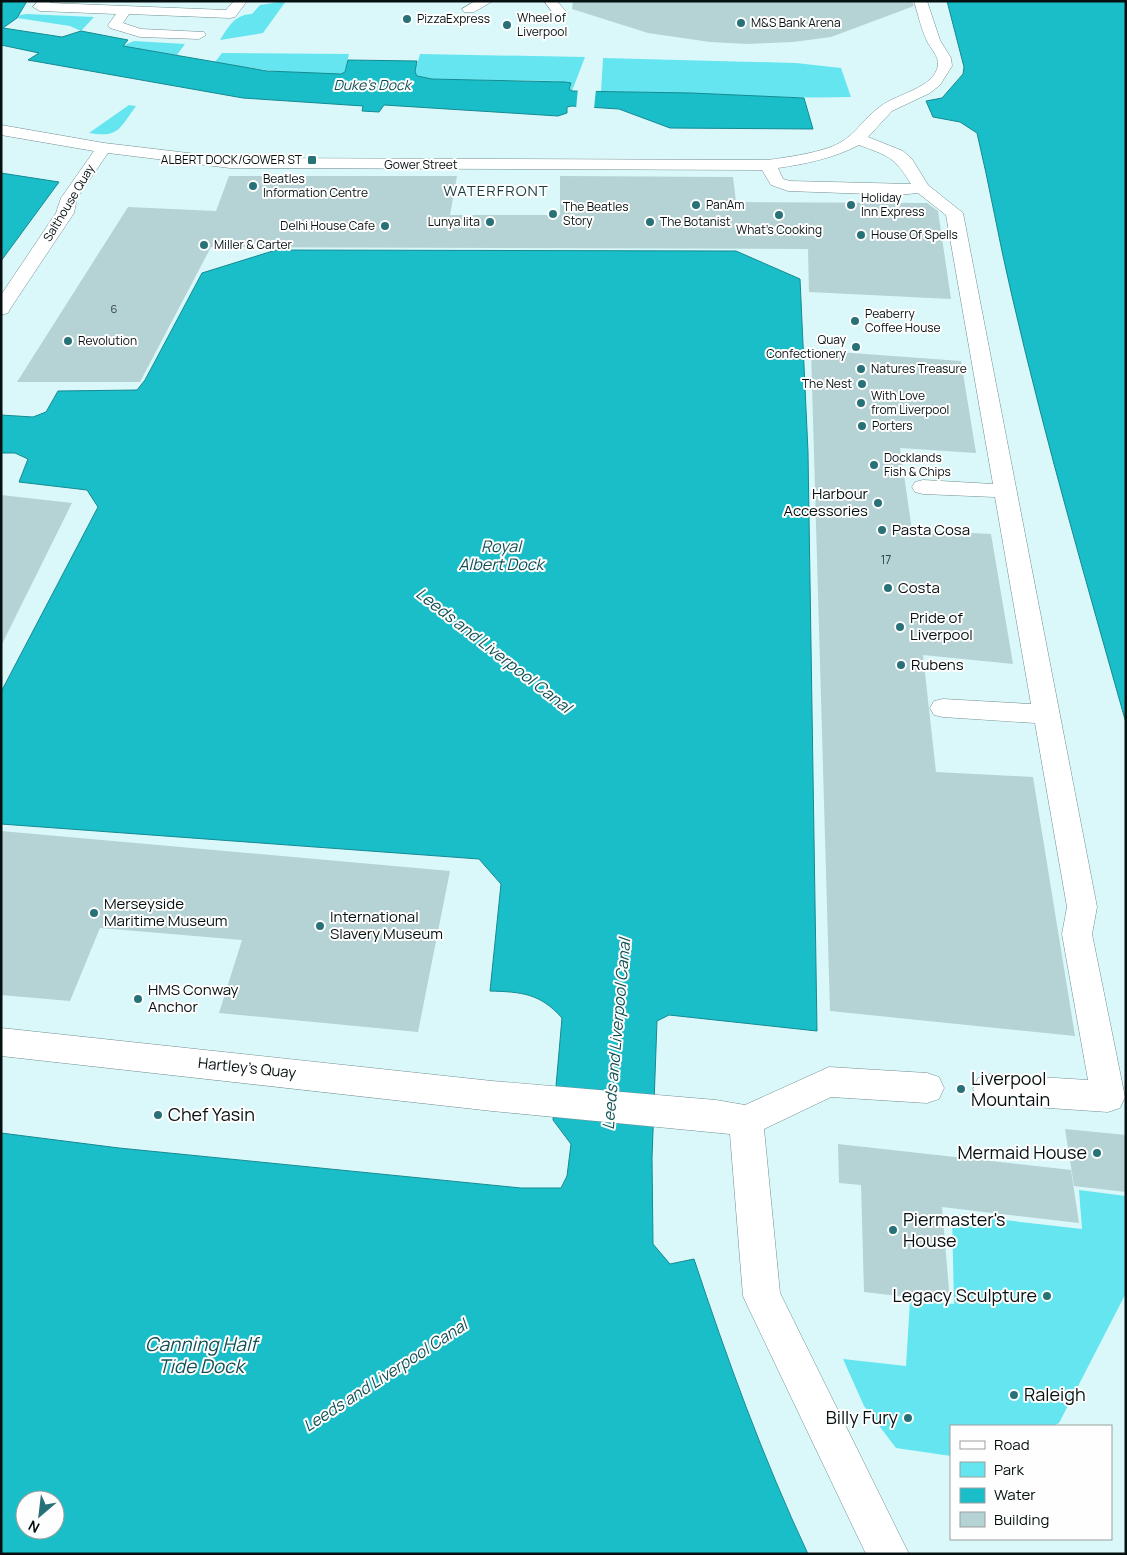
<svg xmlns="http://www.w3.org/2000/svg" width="1127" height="1555" font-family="Manrope,sans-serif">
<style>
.green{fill:#65e5ef}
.water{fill:#1abec9;stroke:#148a92;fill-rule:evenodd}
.pier{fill:#daf8fa}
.building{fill:#b5d2d4}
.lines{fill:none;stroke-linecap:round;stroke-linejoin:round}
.minor-casing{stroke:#728e90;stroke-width:1}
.minor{fill:#fff;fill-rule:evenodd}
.poi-dot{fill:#277177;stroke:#fefefe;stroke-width:2}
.labels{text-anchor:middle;stroke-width:4;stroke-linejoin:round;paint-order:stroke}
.far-number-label{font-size:11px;fill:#324042}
.far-poi-label{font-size:12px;fill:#061011;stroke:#fefefe;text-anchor:start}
.far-street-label{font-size:12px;fill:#061011;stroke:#fefefe}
.number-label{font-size:12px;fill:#324042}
.far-water-label{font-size:14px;font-style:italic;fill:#114f54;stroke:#fefefe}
.far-quarter-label{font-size:15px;letter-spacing:1px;fill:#1a3d40;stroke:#fefefe}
.poi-label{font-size:15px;fill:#061011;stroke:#fefefe;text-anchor:start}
.street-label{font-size:15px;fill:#061011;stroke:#fefefe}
.water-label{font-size:16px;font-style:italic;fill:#114f54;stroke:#fefefe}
.near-poi-label{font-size:18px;fill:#061011;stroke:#fefefe;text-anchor:start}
.near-water-label{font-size:19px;font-style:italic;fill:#114f54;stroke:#fefefe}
</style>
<rect width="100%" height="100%" fill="#daf8fa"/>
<g class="green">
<path d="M 286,1 L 263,33 L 220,40 C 229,26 234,15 252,14 L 260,5 Z"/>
<path d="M 26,14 L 94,17 L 81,31 L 70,26 L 17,18 L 20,15 Z"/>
<path d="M 134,41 L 185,44 L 177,55 L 122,46 Z"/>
<path d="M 222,53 L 349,54 L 345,72 C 327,81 239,66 215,62 Z"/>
<path d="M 420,54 L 585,57 L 572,91 L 558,81 L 432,79 L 417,76 L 415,72 Z"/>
<path d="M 603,58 L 796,63 L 841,68 L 851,97 C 768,99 685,93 601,91 Z"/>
<path d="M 129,105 L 136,106 C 119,129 119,138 89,133 Z"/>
<path d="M 1079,1190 L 1126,1196 L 1126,1293 L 1059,1423 L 1053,1426 L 951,1426 L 951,1456 L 896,1448 L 864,1406 L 843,1359 L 906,1366 L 910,1301 L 954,1304 L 952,1214 L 1082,1229 Z"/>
</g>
<g class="water">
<path d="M 1,1 L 27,1 L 17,18 L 3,28 L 62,37 L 81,31 L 128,40 L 123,46 L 267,71 L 341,74 L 345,72 L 348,60 L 417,61 L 415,72 L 417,76 L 432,79 L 565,82 L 571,83 L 569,89 L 572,91 L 691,93 L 804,98 L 813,129 L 670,128 L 619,109 L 572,106 L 567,107 L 567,113 L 558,116 L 384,105 L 379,112 L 362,111 L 363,106 L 243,98 L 28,60 L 39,53 L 1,45 Z"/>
<path d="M 947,1 L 1126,1 L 1126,723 C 1086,581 1045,439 1012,296 C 999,242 990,187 977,133 L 960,122 L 933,117 L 926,101 L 942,98 L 963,74 L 964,67 Z"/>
<path d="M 1,173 L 59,182 L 1,261 Z"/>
<path d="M 276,250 L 736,251 L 800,279 L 808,452 L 817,1031 L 669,1015 L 657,1021 L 652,1158 L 653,1244 L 670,1264 L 694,1259 C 727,1359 763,1458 808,1554 L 1,1554 L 1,1133 L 119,1148 L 521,1188 L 561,1188 L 567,1176 L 571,1144 L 553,1120 L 562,1018 C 540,993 521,992 490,991 L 501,884 L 479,859 L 1,824 L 1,692 L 98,507 L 87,490 L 19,482 L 28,459 L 15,453 L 1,453 L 1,415 L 33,417 L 46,412 L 58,391 L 137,390 L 145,380 L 202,273 ZM 25,1500 L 55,1500 L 55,1530 L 25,1530 Z"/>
</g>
<path class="pier" d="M 578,88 L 596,89 L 594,109 L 576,109 Z"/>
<g class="building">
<path d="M 573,1 L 912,1 L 914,6 L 831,37 L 793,42 L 747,44 L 710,42 L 648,33 L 572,9 Z"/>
<path d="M 229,176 L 457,176 L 450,215 L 560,215 L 560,176 L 733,177 L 736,202 L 927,203 L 938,211 L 951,299 L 809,292 L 808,249 L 211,247 L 140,382 L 17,382 L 128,207 L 216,211 Z"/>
<path d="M 811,350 L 961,361 L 976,453 L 900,448 L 912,530 L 991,534 L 1013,664 L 923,655 L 936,772 L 1033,777 L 1075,1036 L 830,1011 Z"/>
<path d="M 1,495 L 72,503 L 1,646 Z"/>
<path d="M 1,831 L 450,871 L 418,1032 L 219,1013 L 242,940 L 100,928 L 70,1001 L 1,995 Z"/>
<path d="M 1065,1129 L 1126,1135 L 1126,1192 L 1074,1186 Z"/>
<path d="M 838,1144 L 1071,1170 L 1079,1223 L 942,1207 L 950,1302 L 864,1292 L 861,1185 L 839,1183 Z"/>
</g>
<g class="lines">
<defs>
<g id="minor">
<path d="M 38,1 L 51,1 L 50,3 L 226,10 L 234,1 L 247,1 L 235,17 L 230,18 L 129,14 L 123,23 L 141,29 L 204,32 L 206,35 L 199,39 L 140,37 L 110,28 L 108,25 L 116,14 L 40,11 L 33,7 Z"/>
<path d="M 475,1 L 493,1 L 474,12 L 464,12 L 462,9 Z"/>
<path d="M 544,1 L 557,1 L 568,14 L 561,18 L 556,17 Z"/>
<path d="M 914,1 L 927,1 L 940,40 L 951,58 L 952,66 L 940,85 L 930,93 L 892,111 L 868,137 L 903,151 L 912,159 L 928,185 L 963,213 L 1097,907 L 1092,934 L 1125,1097 L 1120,1108 L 1108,1112 L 990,1104 L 978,1100 L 973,1089 L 978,1078 L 990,1074 L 1088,1080 L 1062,934 L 1067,907 L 1035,723 L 943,717 L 934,715 L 930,708 L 934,701 L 943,699 L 1031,704 L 995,497 L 923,494 L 915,492 L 912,487 L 915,482 L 923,480 L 993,484 L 946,215 L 918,193 L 898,195 L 788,191 L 771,185 L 762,170 L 230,168 L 108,153 L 77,198 L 74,213 L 10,309 L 8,313 L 1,315 L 1,295 L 56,213 L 61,198 L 94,151 L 1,135 L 1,125 L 104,143 L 230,158 L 768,160 C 789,157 811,154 831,147 C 856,137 861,120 881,106 C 896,94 935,88 938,65 C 939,56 930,48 927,41 C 921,29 918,14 914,1 ZM 859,145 C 888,156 894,156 911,184 L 790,181 L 783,179 L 778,168 C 806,164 834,158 859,145 Z"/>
<path d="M 1,1028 L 492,1081 L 716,1100 L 745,1105 L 829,1067 L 927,1073 L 939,1077 L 944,1088 L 939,1099 L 927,1103 L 831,1097 L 764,1129 L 780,1293 L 909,1554 L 866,1554 L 749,1309 L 743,1296 L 730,1134 L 492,1111 L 1,1056 Z"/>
</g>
</defs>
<use href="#minor" class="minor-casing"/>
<use href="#minor" class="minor"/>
</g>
<g class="poi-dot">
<circle cx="407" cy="19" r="5"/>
<circle cx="741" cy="23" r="5"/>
<circle cx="507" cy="25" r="5"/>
<rect x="307" y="155" width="10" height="10" rx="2.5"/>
<circle cx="253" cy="186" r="5"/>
<circle cx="696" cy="205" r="5"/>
<circle cx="851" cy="205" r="5"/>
<circle cx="553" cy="214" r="5"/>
<circle cx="779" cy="215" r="5"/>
<circle cx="490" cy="222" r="5"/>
<circle cx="650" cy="222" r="5"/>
<circle cx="385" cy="226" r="5"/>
<circle cx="861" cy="235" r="5"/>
<circle cx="204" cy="245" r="5"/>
<circle cx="855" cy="321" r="5"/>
<circle cx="68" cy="341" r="5"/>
<circle cx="856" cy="347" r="5"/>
<circle cx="861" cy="369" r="5"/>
<circle cx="862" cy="384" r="5"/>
<circle cx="861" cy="403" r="5"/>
<circle cx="862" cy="426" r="5"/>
<circle cx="874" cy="465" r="5"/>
<circle cx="878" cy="503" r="5"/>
<circle cx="882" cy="530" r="5"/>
<circle cx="888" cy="588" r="5"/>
<circle cx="900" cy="627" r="5"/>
<circle cx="901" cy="665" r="5"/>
<circle cx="94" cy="913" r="5"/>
<circle cx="320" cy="926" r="5"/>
<circle cx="138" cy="999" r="5"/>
<circle cx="961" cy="1089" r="5"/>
<circle cx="158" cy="1115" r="5"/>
<circle cx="1097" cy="1153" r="5"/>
<circle cx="893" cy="1230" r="5"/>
<circle cx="1047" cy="1296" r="5"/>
<circle cx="1014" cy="1395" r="5"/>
<circle cx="908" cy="1418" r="5"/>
</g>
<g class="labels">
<g class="far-number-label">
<text x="114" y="313">6</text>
</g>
<g class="far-poi-label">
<text x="517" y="22">Wheel of<tspan x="517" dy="14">Liverpool</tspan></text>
<text x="417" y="23">PizzaExpress</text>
<text x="751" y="27">M&amp;S Bank Arena</text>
<text x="302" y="164" text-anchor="end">ALBERT DOCK/GOWER ST</text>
<text x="263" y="183">Beatles<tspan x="263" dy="14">Information Centre</tspan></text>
<text x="861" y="202">Holiday<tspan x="861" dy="14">Inn Express</tspan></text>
<text x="706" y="209">PanAm</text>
<text x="563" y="211">The Beatles<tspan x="563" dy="14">Story</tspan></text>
<text x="480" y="226" text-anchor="end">Lunya lita</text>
<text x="660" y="226">The Botanist</text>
<text x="375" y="230" text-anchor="end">Delhi House Cafe</text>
<text x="779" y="234" text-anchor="middle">What's Cooking</text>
<text x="871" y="239">House Of Spells</text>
<text x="214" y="249">Miller &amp; Carter</text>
<text x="865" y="318">Peaberry<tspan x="865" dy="14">Coffee House</tspan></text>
<text x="846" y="344" text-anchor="end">Quay<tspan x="846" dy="14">Confectionery</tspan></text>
<text x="78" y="345">Revolution</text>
<text x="871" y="373">Natures Treasure</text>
<text x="852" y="388" text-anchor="end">The Nest</text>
<text x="871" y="400">With Love<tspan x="871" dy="14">from Liverpool</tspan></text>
<text x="872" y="430">Porters</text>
<text x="884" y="462">Docklands<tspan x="884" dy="14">Fish &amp; Chips</tspan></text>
</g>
<g class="far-street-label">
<text x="421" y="169">Gower Street</text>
<text transform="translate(69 203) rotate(-59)" y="4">Salthouse Quay</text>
</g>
<g class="number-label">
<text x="886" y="564">17</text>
</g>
<g class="far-water-label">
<text x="372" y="90">Duke's Dock</text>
</g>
<g class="far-quarter-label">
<text x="496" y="196">WATERFRONT</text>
</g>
<g class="poi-label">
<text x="868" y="499" text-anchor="end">Harbour<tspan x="868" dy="17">Accessories</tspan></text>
<text x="892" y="535">Pasta Cosa</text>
<text x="898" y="593">Costa</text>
<text x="910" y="623">Pride of<tspan x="910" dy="17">Liverpool</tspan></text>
<text x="911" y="670">Rubens</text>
<text x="104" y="909">Merseyside<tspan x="104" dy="17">Maritime Museum</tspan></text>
<text x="330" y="922">International<tspan x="330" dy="17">Slavery Museum</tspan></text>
<text x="148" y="995">HMS Conway<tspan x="148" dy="17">Anchor</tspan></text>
</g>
<g class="street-label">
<text transform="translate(247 1068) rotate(6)" y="5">Hartley's Quay</text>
</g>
<g class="water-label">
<text x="501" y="552">Royal<tspan x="501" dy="18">Albert Dock</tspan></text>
<text transform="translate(494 650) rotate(38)" y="6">Leeds and Liverpool Canal</text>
<text transform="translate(616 1034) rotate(-85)" y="6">Leeds and Liverpool Canal</text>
<text transform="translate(385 1375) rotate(-33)" y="6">Leeds and Liverpool Canal</text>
</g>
<g class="near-poi-label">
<text x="971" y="1085">Liverpool<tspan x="971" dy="21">Mountain</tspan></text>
<text x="168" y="1121">Chef Yasin</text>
<text x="1087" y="1159" text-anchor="end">Mermaid House</text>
<text x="903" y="1226">Piermaster's<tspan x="903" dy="21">House</tspan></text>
<text x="1037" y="1302" text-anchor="end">Legacy Sculpture</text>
<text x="1024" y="1401">Raleigh</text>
<text x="898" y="1424" text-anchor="end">Billy Fury</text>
</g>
<g class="near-water-label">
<text x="201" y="1351">Canning Half<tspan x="201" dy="22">Tide Dock</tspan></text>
</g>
</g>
<rect width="1127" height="1555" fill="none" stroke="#061011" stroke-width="5"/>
<rect x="950" y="1425" width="162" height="115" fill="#fefefe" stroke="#9b9f9f"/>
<rect x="960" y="1441" width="25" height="8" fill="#ffffff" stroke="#9b9f9f"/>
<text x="994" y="1450" font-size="15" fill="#061011">Road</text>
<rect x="960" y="1462" width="25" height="15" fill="#65e5ef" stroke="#9b9f9f"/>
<text x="994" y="1475" font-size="15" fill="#061011">Park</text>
<rect x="960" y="1488" width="25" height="15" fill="#1abec9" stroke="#9b9f9f"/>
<text x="994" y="1500" font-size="15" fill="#061011">Water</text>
<rect x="960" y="1512" width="25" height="15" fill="#b5d2d4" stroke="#9b9f9f"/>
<text x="994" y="1525" font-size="15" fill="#061011">Building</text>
<g transform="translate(40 1515) rotate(208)"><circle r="24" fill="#fefefe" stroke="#9b9f9f"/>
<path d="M0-4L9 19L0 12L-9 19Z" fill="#277177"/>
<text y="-8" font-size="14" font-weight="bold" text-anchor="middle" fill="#061011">N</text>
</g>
</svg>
